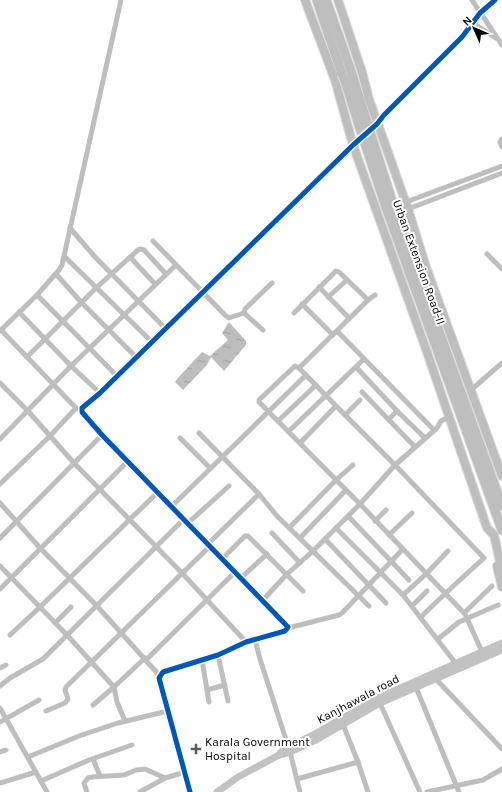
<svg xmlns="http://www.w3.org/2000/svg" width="502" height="792" font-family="Karla,sans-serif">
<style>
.water{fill:url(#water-ripples)}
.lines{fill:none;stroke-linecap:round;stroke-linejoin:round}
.primary-casing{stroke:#dbdbdb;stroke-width:10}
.highway-casing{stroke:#dbdbdb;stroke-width:11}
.street{stroke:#bebebe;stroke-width:5}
.secondary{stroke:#c2c2c2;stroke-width:7}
.primary{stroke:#bebebe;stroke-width:8}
.highway{stroke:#bebebe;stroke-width:9}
.highway-bridge-casing{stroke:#dbdbdb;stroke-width:11;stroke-linecap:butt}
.highway-bridge{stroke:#bebebe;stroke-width:9}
.cycleway-casing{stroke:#fff;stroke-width:8}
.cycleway{stroke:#0057b8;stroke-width:5}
.poi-dot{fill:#595959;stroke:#fff;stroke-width:1.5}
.labels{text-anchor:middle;stroke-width:4;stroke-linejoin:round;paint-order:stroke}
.street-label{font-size:12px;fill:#000;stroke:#fff}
.poi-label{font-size:12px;fill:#000;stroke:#fff;text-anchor:start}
</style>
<defs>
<pattern id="water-ripples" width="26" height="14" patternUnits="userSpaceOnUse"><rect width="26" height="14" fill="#bdbdbd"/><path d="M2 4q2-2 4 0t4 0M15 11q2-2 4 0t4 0" fill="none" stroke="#a1a1a1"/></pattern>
</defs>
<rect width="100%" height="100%" fill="#fff"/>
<path class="water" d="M 229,322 L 246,341 L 246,345 L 224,371 L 211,357 L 207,365 L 183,390 L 175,382 L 177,379 L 202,352 L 210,356 L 228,340 L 222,333 Z"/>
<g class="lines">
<defs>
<g id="primary">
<path d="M 305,0 L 335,80 L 353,145 L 428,355 L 487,528 L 494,535 L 502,571"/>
<path d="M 338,0 L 362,72 L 369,99 L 408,209 L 426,267 L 502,476"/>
<path d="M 497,566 L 502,587"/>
</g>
<g id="highway">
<path d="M 317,0 L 342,74"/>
<path d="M 326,0 L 351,71"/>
<path d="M 353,78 L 368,125"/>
<path d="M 345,81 L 360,128"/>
<path d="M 370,132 L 393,204 L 502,506"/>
<path d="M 363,137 L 386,207 L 502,530"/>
</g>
</defs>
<use href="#primary" class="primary-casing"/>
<use href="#highway" class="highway-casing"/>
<g class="street">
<path d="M 472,0 L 502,45"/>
<path d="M 473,23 L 496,38"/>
<path d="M 502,139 L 500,142 L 502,147"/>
<path d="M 406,202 L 502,166"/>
<path d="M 408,209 L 502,173"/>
<path d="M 70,228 L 95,257 L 165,328"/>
<path d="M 153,241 L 226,316 L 229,318 L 244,313 L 263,330"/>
<path d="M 487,254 L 502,269"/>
<path d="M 65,257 L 152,342"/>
<path d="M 130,257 L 155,284"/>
<path d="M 56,274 L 81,302 L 136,357"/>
<path d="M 319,287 L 349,318"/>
<path d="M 37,295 L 117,376"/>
<path d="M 328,297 L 347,280"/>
<path d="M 302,304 L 333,335"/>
<path d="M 19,312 L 71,366 L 100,393"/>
<path d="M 244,313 L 245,309 L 272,283"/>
<path d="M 294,313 L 336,271 L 339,272 L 368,300"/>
<path d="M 1,330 L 76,408 L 81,410"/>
<path d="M 0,331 L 37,295 L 59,270 L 62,265 L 121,0"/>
<path d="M 337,331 L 434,430"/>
<path d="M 27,357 L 97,287 L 138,250 L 140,249 L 144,250 L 166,274"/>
<path d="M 356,367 L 397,411 L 425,438"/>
<path d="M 299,368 L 368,300 L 375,295"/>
<path d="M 0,383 L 28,411 L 74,463 L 182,573 L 246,642"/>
<path d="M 471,390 L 502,363"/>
<path d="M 362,392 L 415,447"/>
<path d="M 345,415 L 360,400"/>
<path d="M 389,419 L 397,411"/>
<path d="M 278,421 L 316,385"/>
<path d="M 289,431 L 364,359"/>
<path d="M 199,433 L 259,494 L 277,516 L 369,606"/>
<path d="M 180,438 L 210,468"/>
<path d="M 0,439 L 71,366 L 176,265"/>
<path d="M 300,443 L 336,406"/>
<path d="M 0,484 L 50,436 L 76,408"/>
<path d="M 0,503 L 40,548 L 97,606 L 159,675"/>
<path d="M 172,506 L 306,375"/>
<path d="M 348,516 L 409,580"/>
<path d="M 375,521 L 386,510"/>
<path d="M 188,523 L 229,486"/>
<path d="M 289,528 L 336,480 L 353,465"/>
<path d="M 336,528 L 403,595 L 457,665"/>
<path d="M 272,533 L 300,563"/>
<path d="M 389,535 L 412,513"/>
<path d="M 0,538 L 102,435"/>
<path d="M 300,538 L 346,490"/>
<path d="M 325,539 L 386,603"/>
<path d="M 208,544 L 259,494"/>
<path d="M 223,558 L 245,536 L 248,536 L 303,591"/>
<path d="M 0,566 L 67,635 L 114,687 L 117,702 L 125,721"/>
<path d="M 241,578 L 267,554"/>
<path d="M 0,589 L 128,461"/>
<path d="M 403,595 L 426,574 L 448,551"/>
<path d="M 263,600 L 287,574 L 313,551 L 360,504 L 395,465 L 437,428 L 441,421 L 449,417"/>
<path d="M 412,606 L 427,591"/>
<path d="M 464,613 L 492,586"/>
<path d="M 421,617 C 441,597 463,577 484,558 L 395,465 L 345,415 L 299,368 L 295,366 L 259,400 L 259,402 L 360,504 L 465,614 L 483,654"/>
<path d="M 55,623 L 71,607"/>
<path d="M 288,628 L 339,615 L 342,613 L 402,550"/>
<path d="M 10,635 L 39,608 L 158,492"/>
<path d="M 438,639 L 459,622 L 498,605"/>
<path d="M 255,640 L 260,659 L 290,752 L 300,792"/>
<path d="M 218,655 L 228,701"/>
<path d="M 146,660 L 235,572"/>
<path d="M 202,660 L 209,702"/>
<path d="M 0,668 L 6,665"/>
<path d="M 435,678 L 502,749"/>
<path d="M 415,685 L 459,792"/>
<path d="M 0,686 L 10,678 L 43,659 L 184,519"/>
<path d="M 207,690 L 225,685"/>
<path d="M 379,701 L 420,792"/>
<path d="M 93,705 L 114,687 L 145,658"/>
<path d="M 0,708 L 47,792"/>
<path d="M 46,711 L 65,703 L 68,699 L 65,690 L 66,687 L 210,546"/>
<path d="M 0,722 L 39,700"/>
<path d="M 342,722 L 358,762 L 368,792"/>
<path d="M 0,752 L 6,750"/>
<path d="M 28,757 L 79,736 L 118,723 L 168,711"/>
<path d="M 93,759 L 100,776"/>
<path d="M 297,779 L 358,762"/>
<path d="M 41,781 L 89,760 L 132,745"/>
<path d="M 0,783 L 36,772"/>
<path d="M 87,792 L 84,783 L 88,778 L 92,777 L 124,775 L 136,770 L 145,769 L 165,778"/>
<path d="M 140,792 L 165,778 L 185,772"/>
<path d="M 427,792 L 483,780 L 502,769"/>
</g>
<g class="secondary">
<path d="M 279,755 L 290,752 L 316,740 L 380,703 L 502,650"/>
<path d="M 190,792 L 159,678 L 163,672 L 218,655 L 246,642 L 285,631 L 288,627 L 102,435 L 82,412 L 82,408 L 100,393 L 353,145 L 377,124 L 384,115 L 462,37 L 480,13 L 495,0"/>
<path d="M 217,792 L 238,777 L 279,755 L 281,752 L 289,747 L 313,735 L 378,698 L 502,643"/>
</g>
<use href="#primary" class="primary"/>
<use href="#highway" class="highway"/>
<defs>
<g id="highway-bridge">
<path d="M 351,71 L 353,78"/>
<path d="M 342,74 L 345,81"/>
<path d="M 368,125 L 370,132"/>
<path d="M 360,128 L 363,137"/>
</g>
</defs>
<use href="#highway-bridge" class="highway-bridge-casing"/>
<use href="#highway-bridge" class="highway-bridge"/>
<defs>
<path id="cycleway" d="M 190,792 L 159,678 L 163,672 L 218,655 L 246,642 L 285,631 L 288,627 L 102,435 L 82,412 L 82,408 L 100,393 L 353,145 L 377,124 L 384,115 L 462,37 L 480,13 L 495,0"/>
</defs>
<use href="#cycleway" class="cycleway-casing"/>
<use href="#cycleway" class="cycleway"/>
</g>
<path class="poi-dot" d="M194 743h4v4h4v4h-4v4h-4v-4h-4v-4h4z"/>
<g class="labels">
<g class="street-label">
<text transform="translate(419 262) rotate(70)" y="4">Urban Extension Road-II</text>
<text transform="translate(358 699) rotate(-28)" y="4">Kanjhawala road</text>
</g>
<g class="poi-label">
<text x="205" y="746">Karala Government<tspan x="205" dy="14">Hospital</tspan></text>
</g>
</g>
<g transform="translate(474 28) rotate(315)" stroke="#ffffff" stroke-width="3" paint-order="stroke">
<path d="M0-3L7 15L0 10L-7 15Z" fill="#000000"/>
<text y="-6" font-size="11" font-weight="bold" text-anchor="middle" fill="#000000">N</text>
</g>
</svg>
